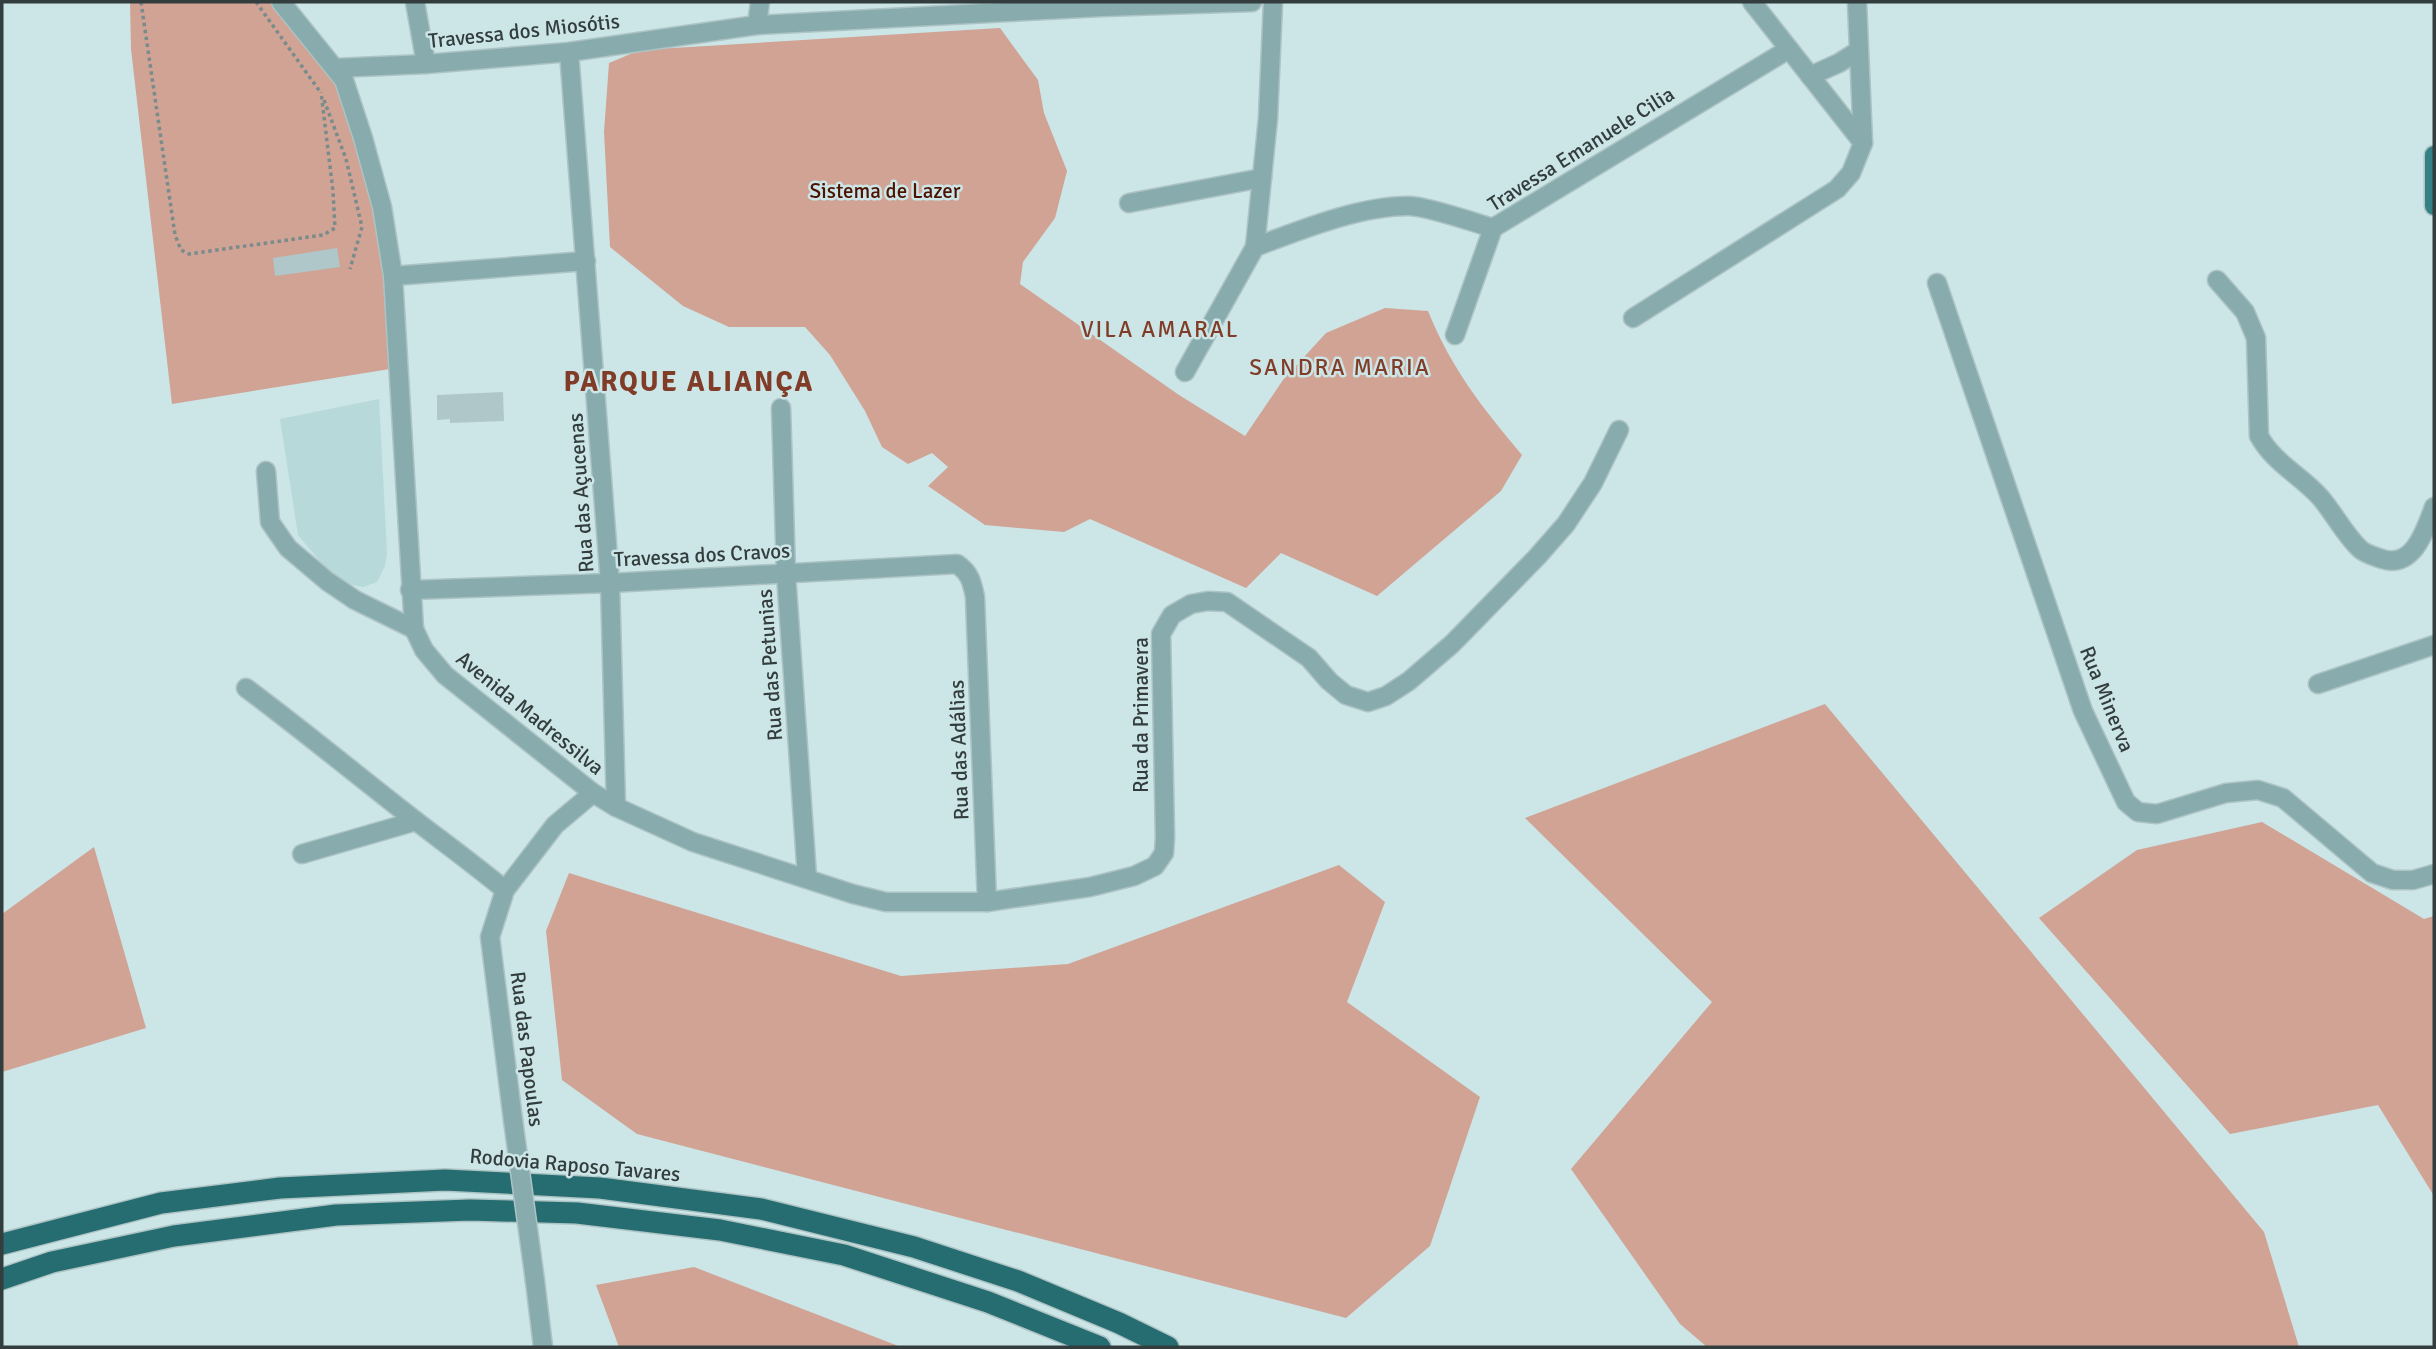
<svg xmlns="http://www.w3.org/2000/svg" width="2436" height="1349" font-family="Signika,sans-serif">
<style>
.built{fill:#b7d9da}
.green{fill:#d0a395}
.building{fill:#afc7c8}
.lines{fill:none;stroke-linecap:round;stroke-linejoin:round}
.minor-casing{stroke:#adc3c4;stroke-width:21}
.major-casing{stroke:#adc3c4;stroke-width:21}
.highway-casing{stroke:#adc3c4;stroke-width:24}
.path{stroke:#7a8b8c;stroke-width:3.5;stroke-dasharray:3.5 3.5;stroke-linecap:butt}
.minor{stroke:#88acae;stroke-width:18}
.major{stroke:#358084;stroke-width:18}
.highway{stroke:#266d71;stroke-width:21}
.minor-bridge-casing{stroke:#adc3c4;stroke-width:21;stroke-linecap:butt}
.minor-bridge{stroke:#88acae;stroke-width:18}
.labels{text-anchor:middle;stroke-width:5;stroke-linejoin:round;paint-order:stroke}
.street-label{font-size:21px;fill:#333d3e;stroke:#cce5e6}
.park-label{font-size:21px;fill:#4d1200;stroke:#cce5e6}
.neighbourhood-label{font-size:23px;letter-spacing:2px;fill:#803c27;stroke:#cce5e6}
.district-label{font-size:28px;font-weight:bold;letter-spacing:2px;fill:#803c27;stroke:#cce5e6}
</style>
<rect width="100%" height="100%" fill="#cce5e6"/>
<path class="built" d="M 379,399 L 387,553 L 385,566 L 377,582 L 363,587 L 348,584 L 327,570 L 298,535 L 280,419 Z"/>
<g class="green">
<path d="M 130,2 L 274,2 L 339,81 L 382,238 L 390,369 L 172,404 L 131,49 Z"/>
<path d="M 1000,28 L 1038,80 L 1044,113 L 1067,171 L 1055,218 L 1023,262 L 1020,284 L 1179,395 L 1245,436 L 1283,380 L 1326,333 L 1385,308 L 1428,311 C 1452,370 1482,407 1522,455 L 1501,491 L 1377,596 L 1281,553 L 1246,588 L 1090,519 L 1064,532 L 985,525 L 928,486 L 948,467 L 932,453 L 908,464 L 882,447 L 865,411 L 830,355 L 805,327 L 729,327 L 683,306 L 610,247 L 604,132 L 609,63 L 640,50 Z"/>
<path d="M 1825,704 L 2264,1232 L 2299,1347 L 1707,1347 L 1680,1324 L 1571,1169 L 1712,1002 L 1525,818 Z"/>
<path d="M 2262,822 L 2424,919 L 2434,916 L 2434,1196 L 2378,1105 L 2230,1134 L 2039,918 L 2137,850 Z"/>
<path d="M 94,847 L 146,1028 L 2,1072 L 2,914 Z"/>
<path d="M 1339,865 L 1385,902 L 1347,1002 L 1480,1097 L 1430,1246 L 1346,1318 L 637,1134 L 562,1080 L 546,931 L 569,873 L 901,976 L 1068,964 Z"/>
<path d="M 694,1267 L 901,1347 L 619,1347 L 596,1285 Z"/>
</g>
<g class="building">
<path d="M 337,248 L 340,267 L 275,276 L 273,258 Z"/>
<path d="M 503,392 L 504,421 L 450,423 L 450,419 L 437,420 L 437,395 Z"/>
</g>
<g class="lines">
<defs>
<g id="minor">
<path d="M 281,2 L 344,80 L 363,138 L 382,207 L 393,276 L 414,629 L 424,650 L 445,675 L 593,793 L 616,807 L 693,842 L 853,894 L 886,902 L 987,902 L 1090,887 L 1134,876 L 1155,866 L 1164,853 L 1165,837 L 1161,634 L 1172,615 L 1191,604 L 1208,601 L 1227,602 L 1309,658 L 1329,681 L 1346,695 L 1368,702 L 1386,696 L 1409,681 L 1452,644 L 1537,557 L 1566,524 L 1593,483 L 1619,430"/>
<path d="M 415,2 L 426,64"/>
<path d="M 1752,2 L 1863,143"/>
<path d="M 757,25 L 760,2"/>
<path d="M 569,52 L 610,583 L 616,807"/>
<path d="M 336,68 L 426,64 L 569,52 L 757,25 L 1102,7 L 1252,2"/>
<path d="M 1810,76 L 1839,63 L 1858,51"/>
<path d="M 1129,203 L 1262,178"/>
<path d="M 1255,247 L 1268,118 L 1273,2"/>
<path d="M 393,276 L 586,261"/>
<path d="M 2217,280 L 2245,312 L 2256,338 L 2259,436 C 2274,463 2300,475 2320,497 C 2334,513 2344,534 2360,549 C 2364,553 2373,556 2379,558 C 2413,571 2425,531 2434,507"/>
<path d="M 1937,283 L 2083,711 L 2126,802 L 2138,812 L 2157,814 L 2226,793 L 2258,790 L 2283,798 L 2372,873 L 2393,880 L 2413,880 L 2434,874"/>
<path d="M 1633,318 L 1837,189 L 1851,173 L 1863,143 L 1857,2"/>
<path d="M 1455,335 L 1493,228 L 1789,49"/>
<path d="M 1185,372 L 1255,247 C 1300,230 1362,205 1410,206 C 1430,207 1472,222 1493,228"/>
<path d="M 781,408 L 786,574 L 807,877"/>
<path d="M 266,471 L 270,522 L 288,548 L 327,581 L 355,600 L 414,629"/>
<path d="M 410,590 L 610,583 L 957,564 C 970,573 972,582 975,597 L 987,902"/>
<path d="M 2318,684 L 2434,645"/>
<path d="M 246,688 C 304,731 359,777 416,821 C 446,844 476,866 505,890"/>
<path d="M 302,854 L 416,821"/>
<path d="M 513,1120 L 490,937 L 505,890 L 555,825 L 593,793"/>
<path d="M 535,1281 L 543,1347"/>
</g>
<path id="major" d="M 2434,155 L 2434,206"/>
<g id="highway">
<path d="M 2,1244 L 161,1203 L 280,1188 L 445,1180 L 600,1188 L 761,1209 L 914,1247 L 1018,1281 L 1119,1323 L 1168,1347"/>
<path d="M 2,1279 L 52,1262 L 174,1236 L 336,1215 L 470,1210 L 577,1213 L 720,1230 L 844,1255 L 988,1302 L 1100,1347"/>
</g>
</defs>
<use href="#minor" class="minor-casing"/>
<use href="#major" class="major-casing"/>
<use href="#highway" class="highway-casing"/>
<g class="path">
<path d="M 141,2 L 175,235 L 181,250 L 189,254 L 323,235 L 335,228 L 333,191 L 321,92"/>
<path d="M 256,2 L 321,93"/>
<path d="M 324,100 L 346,159 L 362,227 L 350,269"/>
</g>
<use href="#minor" class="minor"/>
<use href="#major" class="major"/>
<use href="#highway" class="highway"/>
<defs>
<path id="minor-bridge" d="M 513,1120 L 535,1281"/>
</defs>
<use href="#minor-bridge" class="minor-bridge-casing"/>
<use href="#minor-bridge" class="minor-bridge"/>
</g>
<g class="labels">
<g class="street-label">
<text transform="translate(524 31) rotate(-6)" y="7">Travessa dos Miosótis</text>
<text transform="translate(1581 149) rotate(-32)" y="7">Travessa Emanuele Cilia</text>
<text transform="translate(581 493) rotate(-94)" y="7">Rua das Açucenas</text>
<text transform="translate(702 555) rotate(-3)" y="7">Travessa dos Cravos</text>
<text transform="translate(770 665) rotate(-94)" y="7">Rua das Petunias</text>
<text transform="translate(2107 699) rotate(68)" y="7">Rua Minerva</text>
<text transform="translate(530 713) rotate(39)" y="7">Avenida Madressilva</text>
<text transform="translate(1141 715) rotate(-90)" y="7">Rua da Primavera</text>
<text transform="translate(959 750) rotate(-92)" y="7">Rua das Adálias</text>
<text transform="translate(527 1049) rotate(83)" y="7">Rua das Papoulas</text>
<text transform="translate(575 1165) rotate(5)" y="7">Rodovia Raposo Tavares</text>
</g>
<g class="park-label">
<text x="885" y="198">Sistema de Lazer</text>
</g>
<g class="neighbourhood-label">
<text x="1160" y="337">VILA AMARAL</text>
<text x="1340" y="375">SANDRA MARIA</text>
</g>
<g class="district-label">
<text x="689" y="391">PARQUE ALIANÇA</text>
</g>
</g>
<rect width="2436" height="1349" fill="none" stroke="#333d3e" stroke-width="7"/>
</svg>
